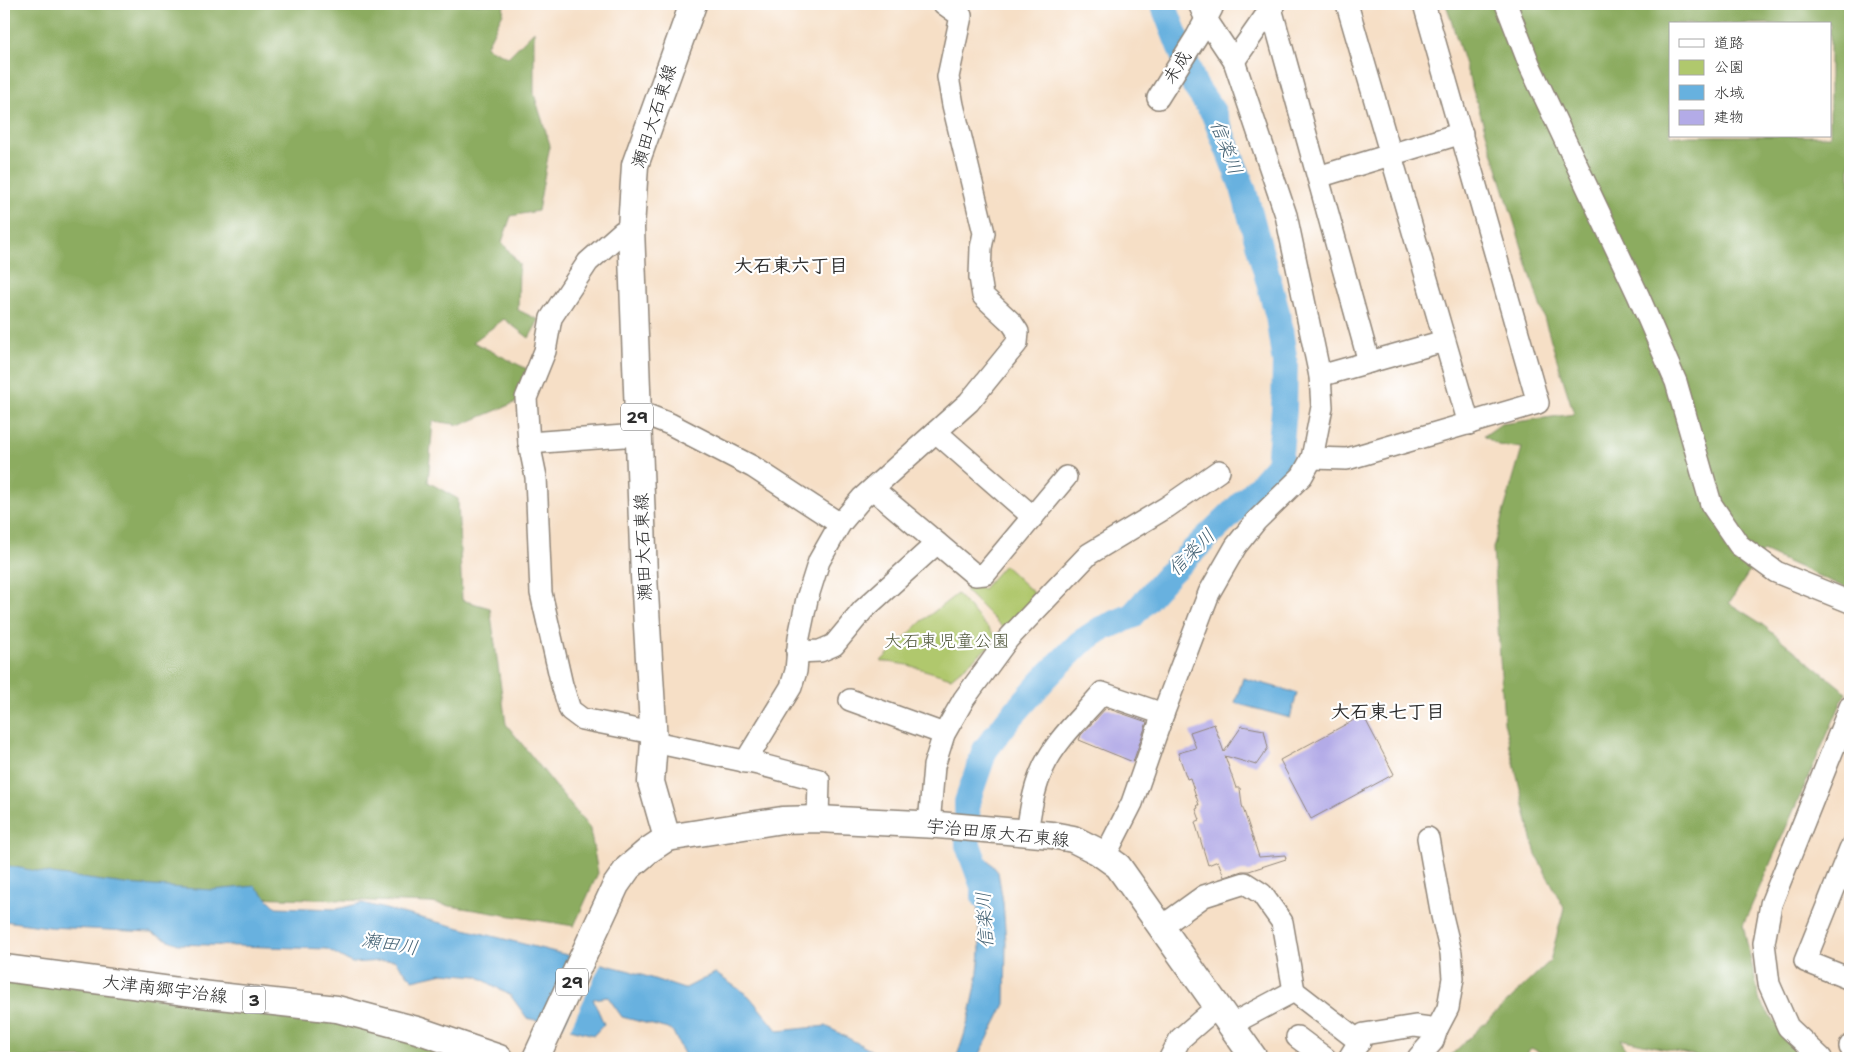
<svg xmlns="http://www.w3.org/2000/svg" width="1854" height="1062" font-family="'Shantell Sans','Klee One',sans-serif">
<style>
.green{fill:#b0c86d;stroke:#6e7a4c}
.forest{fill:#8cac60;stroke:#5c6c46;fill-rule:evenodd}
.water{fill:#67b1df;stroke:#496e85}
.pier{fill:#f6dfc6}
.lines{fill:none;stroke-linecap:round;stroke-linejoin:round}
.river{stroke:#67b1df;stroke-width:26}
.building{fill:#b3abe7}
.minor-casing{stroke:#908578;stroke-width:24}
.major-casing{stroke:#908578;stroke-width:29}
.minor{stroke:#fff;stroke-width:21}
.major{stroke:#fff;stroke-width:26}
.labels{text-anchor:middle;stroke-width:4.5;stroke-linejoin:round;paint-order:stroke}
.shield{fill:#fff;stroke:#6b6b6b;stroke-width:1}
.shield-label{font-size:16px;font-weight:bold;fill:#2b2b2b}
.street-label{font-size:18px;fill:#2b2b2b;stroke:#fff}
.park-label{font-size:18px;fill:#535a3f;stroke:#fff}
.water-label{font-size:19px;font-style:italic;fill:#436173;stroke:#fff}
.neighbourhood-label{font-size:19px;font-weight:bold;fill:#2b2b2b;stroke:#fff}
</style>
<rect width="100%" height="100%" fill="#fff"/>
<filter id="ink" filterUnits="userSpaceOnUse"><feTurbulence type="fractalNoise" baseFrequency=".02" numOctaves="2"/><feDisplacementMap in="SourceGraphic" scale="10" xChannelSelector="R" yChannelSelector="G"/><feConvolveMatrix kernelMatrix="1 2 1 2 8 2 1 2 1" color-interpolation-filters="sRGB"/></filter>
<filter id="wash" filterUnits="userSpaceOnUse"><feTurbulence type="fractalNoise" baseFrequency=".0096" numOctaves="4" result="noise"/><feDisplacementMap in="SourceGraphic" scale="20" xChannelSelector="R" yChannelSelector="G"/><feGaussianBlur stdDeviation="1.12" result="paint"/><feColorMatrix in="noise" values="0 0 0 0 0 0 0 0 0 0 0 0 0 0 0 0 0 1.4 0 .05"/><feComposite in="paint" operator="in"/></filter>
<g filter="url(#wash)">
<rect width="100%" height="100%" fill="#f6dfc6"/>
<g class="green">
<path d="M 1004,565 L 1037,596 L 1006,631 L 965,590 L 973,581 L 983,589 Z"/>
<path d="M 957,594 L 998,639 L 951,678 L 908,665 L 881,661 L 922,621 Z"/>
</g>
<g class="forest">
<path d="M 4,4 L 504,4 L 503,13 L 486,47 L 508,57 L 534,31 L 534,94 L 550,145 L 538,211 L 511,216 L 502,242 L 519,264 L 518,310 L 539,320 L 529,338 L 504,319 L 473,342 L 527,369 L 519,401 L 461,425 L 433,421 L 428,482 L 458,499 L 462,600 L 490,608 L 506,724 L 590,829 L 598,873 L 574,926 L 431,903 L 252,897 L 4,873 Z"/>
<path d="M 1446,4 L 1850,4 L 1850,590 L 1763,551 L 1729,603 L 1759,622 L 1846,692 L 1743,925 L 1760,1002 L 1802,1058 L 1707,1058 L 1620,1039 L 1632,1058 L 1552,1058 L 1531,1048 L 1523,1058 L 1448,1058 L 1550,961 L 1564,908 L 1536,855 L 1504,722 L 1493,548 L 1522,448 L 1498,445 L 1484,436 L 1501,424 L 1574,414 ZM 1670,24 L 1830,24 L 1830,136 L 1670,136 Z"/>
<path d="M 4,978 L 380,1027 L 464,1058 L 4,1058 Z"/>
</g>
<g class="water">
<path d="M 1243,678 L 1297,693 L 1290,718 L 1235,703 Z"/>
<path d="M 974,858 L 988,860 L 998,872 L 1003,902 L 1006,942 L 1005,1004 L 978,1058 L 956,1058 C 968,1030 980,976 980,946 C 979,916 975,887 974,858 Z"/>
<path d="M 4,865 L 52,874 L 125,884 L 212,890 L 255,886 L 276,907 L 337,909 L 362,903 L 630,971 L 684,989 L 715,973 L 749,996 L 778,1031 L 826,1026 L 885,1058 L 686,1058 L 672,1030 L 622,1017 L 608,997 L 593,999 L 604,1024 L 594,1035 L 527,1018 L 511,996 L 477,976 L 443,973 L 413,980 L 394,960 L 352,963 L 327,949 L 178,944 L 150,932 L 49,927 L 4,921 Z"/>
</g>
<path class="pier" d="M 595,960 L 602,962 L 569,1031 L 562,1029 Z"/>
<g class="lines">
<path class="river" d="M 984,896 L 984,889 L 968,845 L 967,802 L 985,750 L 1009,719 L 1047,676 L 1080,643 L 1101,629 L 1132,616 L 1170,573 L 1258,488 L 1279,464 L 1284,410 L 1285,363 L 1278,316 L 1243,188 L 1213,112 L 1195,86 L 1163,4"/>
</g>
<g id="blocks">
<g class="building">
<path d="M 1106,708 L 1147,722 L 1133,762 L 1079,740 L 1081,735 Z"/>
<path d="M 1363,715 L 1394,774 L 1311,819 L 1280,760 Z"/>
<path d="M 1214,724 L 1224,752 L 1242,726 L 1264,730 L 1268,748 L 1256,765 L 1225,756 L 1236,788 L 1240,788 L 1242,805 L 1259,857 L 1285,855 L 1286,859 L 1249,871 L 1242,871 L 1224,877 L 1218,861 L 1208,865 L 1195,822 L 1200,820 L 1196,809 L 1198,808 L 1197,805 L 1199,805 L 1190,778 L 1187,779 L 1178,753 L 1196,748 L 1190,732 Z"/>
</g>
</g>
</g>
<g filter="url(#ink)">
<use href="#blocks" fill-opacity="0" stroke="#908578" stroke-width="1"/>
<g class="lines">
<defs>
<g id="minor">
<path d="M 1347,4 L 1469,424"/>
<path d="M 1506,4 L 1530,66 L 1638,295 L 1676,382 L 1711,504 L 1739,545 L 1776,572 L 1850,602"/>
<path d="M 1271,8 L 1369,362"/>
<path d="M 1234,61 L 1274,4"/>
<path d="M 1158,98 L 1197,36 L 1212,8"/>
<path d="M 1318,177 L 1462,133"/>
<path d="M 631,228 L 622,232 L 588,262 L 551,318 L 545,351 L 526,398 L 529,443 L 536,477 L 541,593 L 562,685 L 570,710 L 582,719 L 653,733"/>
<path d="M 1320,376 L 1444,341"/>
<path d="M 637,411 L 670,424 L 753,467 L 840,524"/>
<path d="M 936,432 L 1033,517"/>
<path d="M 529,443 L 638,435"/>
<path d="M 1312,458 L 1347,459 L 1538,403 L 1424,4"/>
<path d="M 873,489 L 975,575 L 985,574 L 1066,477"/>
<path d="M 797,652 L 820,651 L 834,645 L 863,610 L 937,543"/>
<path d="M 850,700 L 944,734"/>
<path d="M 654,742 L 758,764 L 819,780 L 818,819"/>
<path d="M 745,762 L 791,687 L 796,671 L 799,637 L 807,599 L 819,561 L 840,524 L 862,498 L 969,402 L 1017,343 L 1018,332 L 1012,323 L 983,296 L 980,277 L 981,248 L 984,233 L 953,105 L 948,77 L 961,16 L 944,4"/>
<path d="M 929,825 L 934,766 L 944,734 L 964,699 L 1008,639 L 1089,554 L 1167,507 L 1219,471"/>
<path d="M 1027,833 C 1030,813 1033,792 1041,773 C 1053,742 1081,718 1102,693 L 1163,714"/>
<path d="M 1850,849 L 1805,961 L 1850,979"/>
<path d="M 1105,856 L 1132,803 L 1163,714 L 1209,593 L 1236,546 L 1256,521 L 1302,476 L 1312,458 L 1322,407 L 1320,376 L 1286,215 L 1234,61 L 1206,19 L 1199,4"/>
<path d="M 1161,927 L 1204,896 L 1245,883 L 1262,894 L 1282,922 L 1294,991"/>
<path d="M 1230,1025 L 1294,991 L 1360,1042"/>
<path d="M 1297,1037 L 1325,1058"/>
<path d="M 1850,1046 L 1850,1047"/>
<path d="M 1170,1058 L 1180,1039 L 1217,1007"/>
<path d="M 1349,1058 L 1364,1034 L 1415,1026 L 1437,1029"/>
<path d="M 1418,1058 L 1433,1041 L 1437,1029 L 1448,1008 L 1453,978 L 1451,953 L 1442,916 L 1428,838"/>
<path d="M 1821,1058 L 1788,1027 L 1769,984 L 1764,943 L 1771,904 L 1850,707"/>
</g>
<g id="major">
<path d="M 667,838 L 651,782 L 654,742 L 644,576 L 631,228 L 635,165 L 693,4"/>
<path d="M 4,968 L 201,994 L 337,1009 L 417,1030 L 499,1058"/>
<path d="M 536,1058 L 616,885 L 628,868 L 649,850 L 667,838 L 782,820 L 818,819 L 938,825 L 1052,835 L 1073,839 L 1097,851 L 1118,866 L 1254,1058"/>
</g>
</defs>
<use href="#minor" class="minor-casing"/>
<use href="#major" class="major-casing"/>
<use href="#minor" class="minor"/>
<use href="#major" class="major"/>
</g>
</g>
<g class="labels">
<g class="shield">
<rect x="621" y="403.5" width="32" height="27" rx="4"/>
<rect x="556" y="968.5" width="32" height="27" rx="4"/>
<rect x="243" y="986.5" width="22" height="27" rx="4"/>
</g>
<g class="shield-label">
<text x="637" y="423">29</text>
<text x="572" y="988">29</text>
<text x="254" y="1006">3</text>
</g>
<g class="street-label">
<text transform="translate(1177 67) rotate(-57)" y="6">未成</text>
<text transform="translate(654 116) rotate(-72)" y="6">瀬田大石東線</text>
<text transform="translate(643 547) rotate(-92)" y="6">瀬田大石東線</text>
<text transform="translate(998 833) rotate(6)" y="6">宇治田原大石東線</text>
<text transform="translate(165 989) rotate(7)" y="6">大津南郷宇治線</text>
</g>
<g class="park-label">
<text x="947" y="647">大石東児童公園</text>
</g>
<g class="water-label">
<text transform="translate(1227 147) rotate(69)" y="7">信楽川</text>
<text transform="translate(1191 552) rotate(-45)" y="7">信楽川</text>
<text transform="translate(984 920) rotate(-93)" y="7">信楽川</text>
<text transform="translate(390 943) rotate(9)" y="7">瀬田川</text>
</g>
<g class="neighbourhood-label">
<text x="791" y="272">大石東六丁目</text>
<text x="1388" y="718">大石東七丁目</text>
</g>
</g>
<rect width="1854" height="1062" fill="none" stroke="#fff" stroke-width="20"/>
<rect x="1669" y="22" width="162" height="115" fill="#ffffff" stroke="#aaaaaa"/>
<rect x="1679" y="39" width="25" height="8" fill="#ffffff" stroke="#aaaaaa"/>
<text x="1714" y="48" font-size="15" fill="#2b2b2b">道路</text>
<rect x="1679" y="60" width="25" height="15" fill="#b0c86d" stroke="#aaaaaa"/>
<text x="1714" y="72" font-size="15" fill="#2b2b2b">公園</text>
<rect x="1679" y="85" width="25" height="15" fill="#67b1df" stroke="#aaaaaa"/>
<text x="1714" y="98" font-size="15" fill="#2b2b2b">水域</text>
<rect x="1679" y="110" width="25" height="15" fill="#b3abe7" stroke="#aaaaaa"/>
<text x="1714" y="122" font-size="15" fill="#2b2b2b">建物</text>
</svg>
